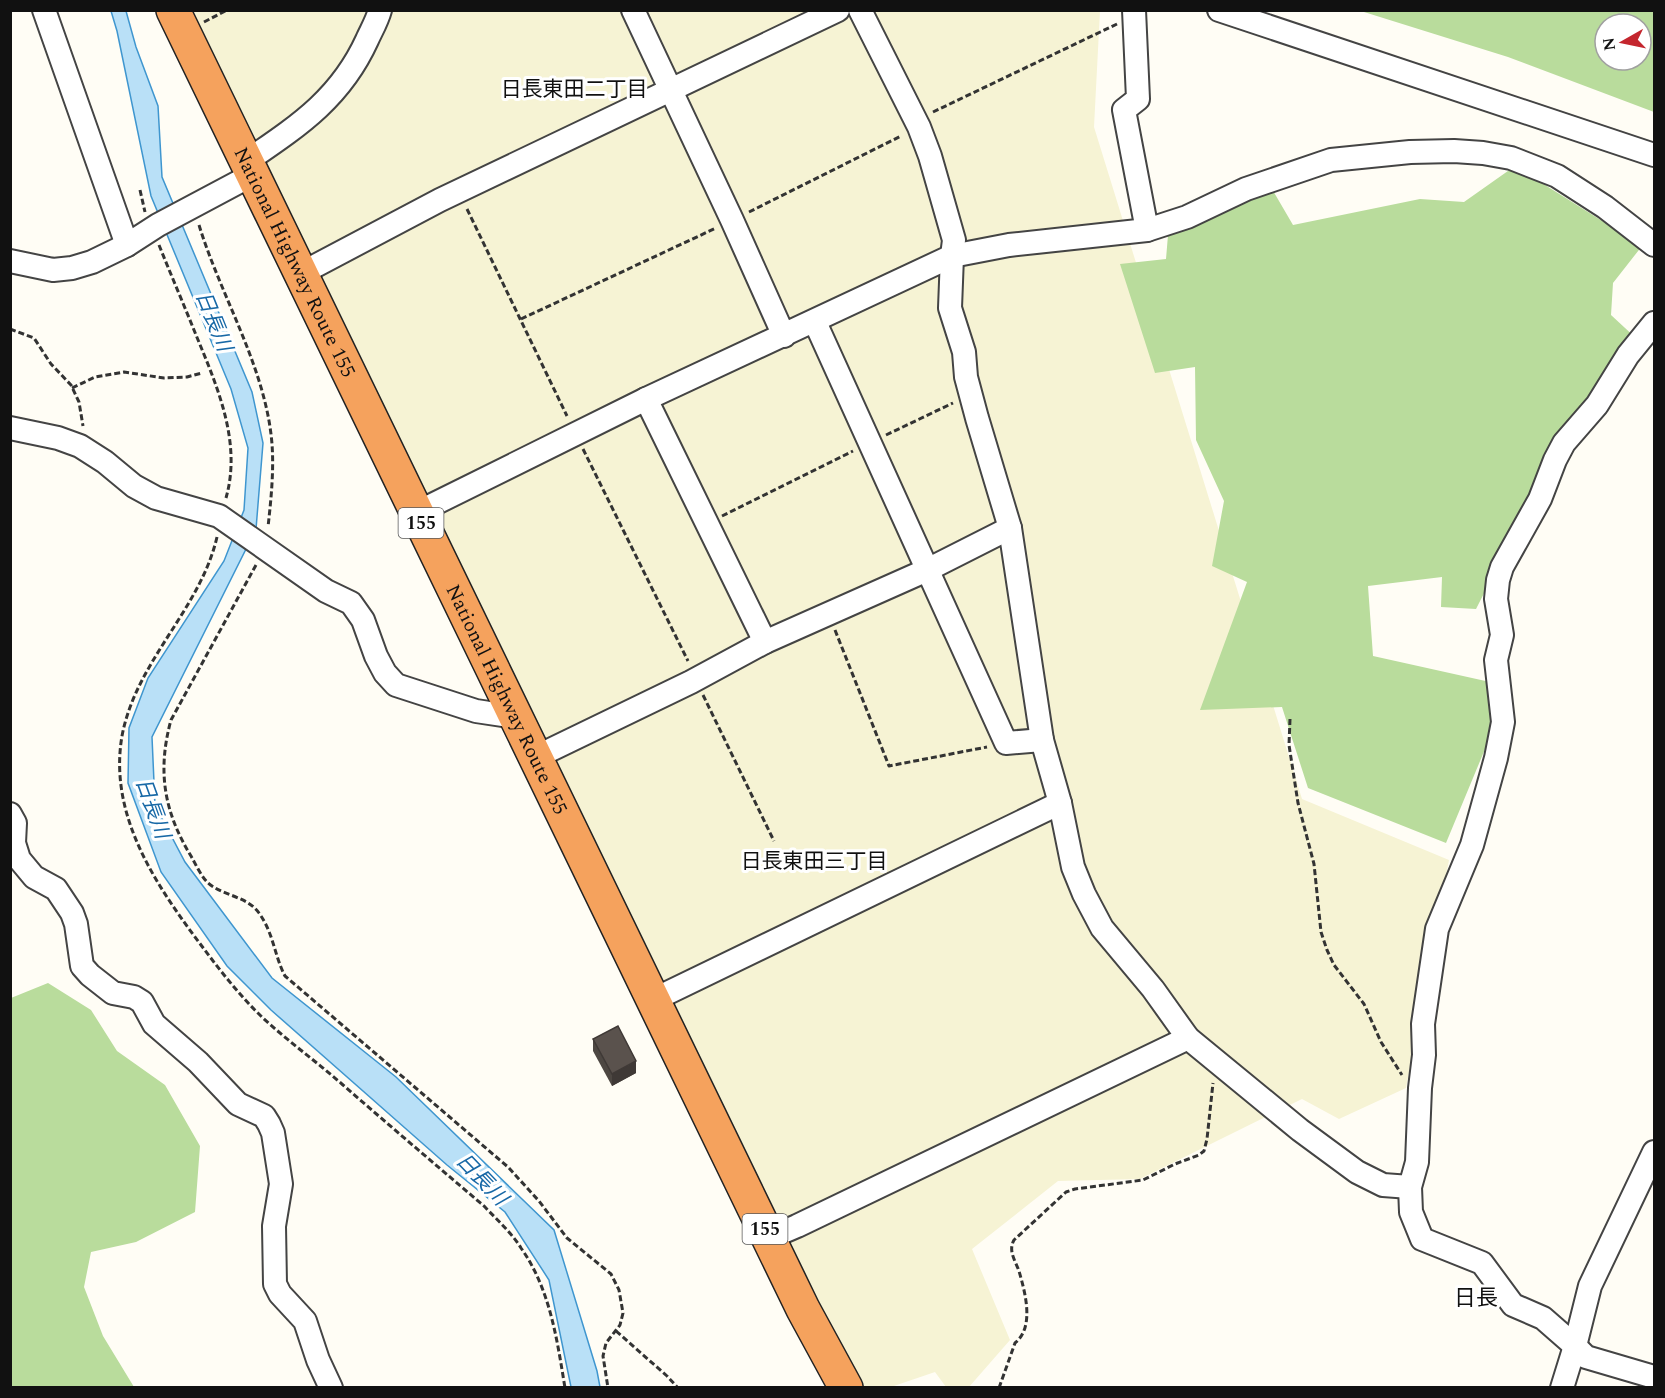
<svg xmlns="http://www.w3.org/2000/svg" width="1665" height="1398" font-family="Spectral,'Noto Sans JP',serif">
<style>
.farmland{fill:#f6f3d4}
.forest{fill:#b9dc9c;fill-rule:evenodd}
.water{fill:#b9e0f7;stroke:#3f96cf;stroke-width:1.5}
.lines{fill:none;stroke-linecap:round;stroke-linejoin:round}
.minor-casing{stroke:#444;stroke-width:26}
.highway-casing{stroke:#222;stroke-width:36}
.path{stroke:#333;stroke-width:3;stroke-dasharray:6 3;stroke-linecap:butt}
.minor{stroke:#fff;stroke-width:22}
.highway{stroke:#f5a25d;stroke-width:33}
.wall{fill:#4d4742}
.shaded-wall{fill:#3f3936}
.building{fill:#5a524d;stroke:#3f3936;stroke-width:1.5}
.labels{text-anchor:middle;stroke-width:6;stroke-linejoin:round;paint-order:stroke}
.shield{fill:#fff;stroke:#585858;stroke-width:1.5}
.shield-label{font-size:18px;font-weight:bold;fill:#111}
.street-label{font-size:20px;fill:#111;stroke:#fff}
.neighbourhood-label{font-size:21px;fill:#111;stroke:#fff}
.water-label{font-size:21px;font-style:italic;fill:#1768a6;stroke:#fff}
.quarter-label{font-size:22px;fill:#111;stroke:#fff}
</style>
<rect width="100%" height="100%" fill="#fffdf5"/>
<path class="farmland" d="M 188,11 L 1100,11 L 1094,127 L 1302,799 L 1449,860 L 1406,1088 L 1339,1119 L 1302,1099 L 1140,1179 L 1058,1181 L 972,1249 L 1010,1340 L 969,1387 L 946,1387 L 935,1372 L 891,1387 L 862,1387 L 770,1214 Z"/>
<g class="forest">
<path d="M 1345,11 L 1654,11 L 1654,112 L 1508,57 L 1364,12 ZM 1605,24 L 1641,24 L 1641,60 L 1605,60 Z"/>
<path d="M 1515,166 L 1642,246 L 1613,283 L 1611,315 L 1638,340 L 1552,460 L 1476,609 L 1441,607 L 1442,577 L 1368,586 L 1373,656 L 1490,682 L 1495,725 L 1446,843 L 1308,788 L 1282,707 L 1200,710 L 1247,582 L 1212,566 L 1224,501 L 1196,440 L 1195,367 L 1155,373 L 1120,264 L 1166,259 L 1168,235 L 1272,189 L 1293,225 L 1420,199 L 1464,202 Z"/>
<path d="M 48,983 L 91,1010 L 117,1051 L 165,1085 L 200,1146 L 195,1212 L 136,1242 L 91,1252 L 84,1287 L 103,1336 L 134,1387 L 11,1387 L 11,998 Z"/>
</g>
<path class="water" d="M 111,11 L 126,11 L 136,47 L 158,106 L 162,177 L 252,392 L 263,443 L 256,529 L 152,737 L 155,805 L 185,862 L 272,978 L 396,1077 L 554,1230 L 597,1371 L 600,1387 L 571,1387 L 549,1280 L 505,1212 L 447,1165 L 271,1010 L 227,966 L 161,872 L 128,783 L 129,728 L 148,678 L 224,561 L 244,510 L 248,448 L 231,389 L 151,196 L 117,31 Z"/>
<g class="lines">
<defs>
<g id="minor">
<path d="M 44,10 L 127,245"/>
<path d="M 633,10 L 732,220 L 784,336"/>
<path d="M 860,10 L 919,127 L 930,156 L 954,240 L 952,256 L 950,308 L 964,352 L 966,377 L 977,418 L 1010,528 L 1042,740 L 1060,803 L 1073,867 L 1084,894 L 1102,928 L 1153,989 L 1188,1038 L 1300,1130 L 1357,1172 L 1383,1185 L 1410,1187"/>
<path d="M 1134,10 L 1138,99 L 1124,110 L 1147,230"/>
<path d="M 1219,10 L 1654,155"/>
<path d="M 247,161 C 298,126 340,99 367,40 C 371,31 377,21 380,10"/>
<path d="M 10,261 L 53,270 L 72,268 L 92,262 L 127,245 L 158,225 L 252,175"/>
<path d="M 300,274 L 440,200 L 838,10"/>
<path d="M 815,322 L 1006,743 L 1042,740"/>
<path d="M 1654,323 L 1628,355 L 1597,405 L 1564,443 L 1555,460 L 1540,499 L 1502,567 L 1498,580 L 1496,599 L 1502,635 L 1496,660 L 1503,722 L 1496,758 L 1472,845 L 1437,929 L 1423,1024 L 1424,1055 L 1420,1088 L 1417,1162 L 1410,1187 L 1411,1212 L 1422,1239 L 1482,1263 L 1513,1305 L 1543,1318 L 1575,1346 L 1586,1357 L 1654,1377"/>
<path d="M 646,399 L 765,642"/>
<path d="M 10,428 L 58,438 L 80,446 L 105,462 L 134,486 L 156,498 L 219,516 L 326,591 L 351,603 L 363,620 L 376,656 L 385,673 L 396,685 L 476,711 L 516,717"/>
<path d="M 416,513 L 646,399 L 952,256 L 1009,245 L 1147,230 L 1187,217 L 1246,189 L 1331,160 L 1410,152 L 1454,151 L 1483,153 L 1511,158 L 1557,176 L 1605,207 L 1654,245"/>
<path d="M 536,757 L 691,682 L 765,642 L 927,570 L 1010,528"/>
<path d="M 10,814 L 15,823 L 14,843 L 19,859 L 34,877 L 56,889 L 72,913 L 76,924 L 82,966 L 90,975 L 113,993 L 134,997 L 142,1002 L 154,1024 L 198,1062 L 238,1104 L 264,1116 L 269,1124 L 273,1133 L 281,1184 L 274,1226 L 275,1284 L 280,1294 L 305,1321 L 318,1360 L 331,1388"/>
<path d="M 653,1000 L 1060,803"/>
<path d="M 769,1238 L 797,1226 L 1188,1038"/>
<path d="M 1562,1388 L 1575,1346 L 1590,1286 L 1654,1152"/>
</g>
<g id="highway">
<path id="s1" d="M 173,10 L 803,1309 L 846,1388"/>
</g>
</defs>
<use href="#minor" class="minor-casing"/>
<use href="#highway" class="highway-casing"/>
<g class="path">
<path d="M 204,22 L 227,10"/>
<path d="M 933,112 L 1117,24"/>
<path d="M 140,190 L 145,212"/>
<path d="M 467,209 L 567,416"/>
<path d="M 749,212 L 901,136"/>
<path d="M 199,225 C 221,297 266,368 272,444 C 274,471 271,500 268,527"/>
<path d="M 159,245 C 171,275 184,305 196,335 C 217,386 242,442 226,498"/>
<path d="M 521,319 L 716,228"/>
<path d="M 10,329 L 34,338 L 51,364 L 71,385 L 79,402 L 83,426"/>
<path d="M 72,388 L 95,377 L 124,372 L 164,378 L 187,377 L 202,373"/>
<path d="M 886,435 L 953,403"/>
<path d="M 583,449 L 688,661"/>
<path d="M 722,516 L 853,451"/>
<path d="M 217,537 C 200,610 136,661 122,736 C 108,817 158,888 204,949 C 222,973 241,997 263,1018 C 289,1042 317,1062 343,1085 C 390,1126 437,1166 484,1206 C 497,1220 511,1232 521,1248 C 550,1289 557,1339 565,1388"/>
<path d="M 256,565 L 171,720 C 157,771 164,812 191,856 C 196,865 201,876 208,883 C 223,896 247,896 259,913 C 274,934 274,955 285,976 L 508,1167 L 539,1201 L 567,1238 L 611,1274 L 619,1290 L 623,1313 L 620,1325 L 606,1343 L 603,1356 L 608,1388"/>
<path d="M 835,630 L 889,766 L 987,747"/>
<path d="M 703,695 L 774,841"/>
<path d="M 1290,719 L 1289,745 L 1298,803 L 1314,864 L 1321,932 L 1327,950 L 1334,965 L 1364,1004 L 1381,1042 L 1402,1075"/>
<path d="M 616,1331 L 667,1376 L 678,1388"/>
<path d="M 999,1388 L 1015,1343 C 1035,1327 1025,1292 1019,1271 C 1015,1260 1008,1251 1014,1240 L 1066,1192 L 1075,1189 L 1143,1180 L 1175,1164 L 1199,1155 L 1204,1151 L 1207,1139 L 1213,1083"/>
</g>
<use href="#minor" class="minor"/>
<use href="#highway" class="highway"/>
</g>
<path class="wall" d="M 593,1039 L 636,1073 L 612,1086 L 593,1051 Z"/>
<path class="shaded-wall" d="M 636,1061 L 636,1073 L 612,1086 L 612,1074 Z"/>
<path class="building" d="M 618,1026 L 636,1061 L 612,1074 L 593,1039 Z"/>
<g class="labels">
<g class="shield">
<rect x="398.5" y="508" width="45" height="30" rx="4.5"/>
<rect x="742.5" y="1214" width="45" height="30" rx="4.5"/>
</g>
<g class="shield-label">
<text x="421" y="529">155</text>
<text x="765" y="1235">155</text>
</g>
<g class="street-label">
<text dy="7" stroke="none"><textPath href="#s1" startOffset="280">National Highway Route 155</textPath></text>
<text dy="7" stroke="none"><textPath href="#s1" startOffset="766">National Highway Route 155</textPath></text>
</g>
<g class="neighbourhood-label">
<text x="574" y="96">日長東田二丁目</text>
<text x="814" y="868">日長東田三丁目</text>
</g>
<g class="water-label">
<text transform="translate(214 321) rotate(68)" y="7">日長川</text>
<text transform="translate(153 808) rotate(70)" y="7">日長川</text>
<text transform="translate(482 1179) rotate(46)" y="7">日長川</text>
</g>
<g class="quarter-label">
<text x="1476" y="1305">日長</text>
</g>
</g>
<rect width="1665" height="1398" fill="none" stroke="#111111" stroke-width="24"/>
<g transform="translate(1623 42) rotate(261)"><circle r="28" fill="#ffffff" stroke="#a0a0a0" stroke-width="1.5"/>
<path d="M0-4.5L10 22L0 15L-10 22Z" fill="#c4262e"/>
<text y="-9" font-size="16" font-weight="bold" text-anchor="middle" fill="#111111">N</text>
</g>
</svg>
